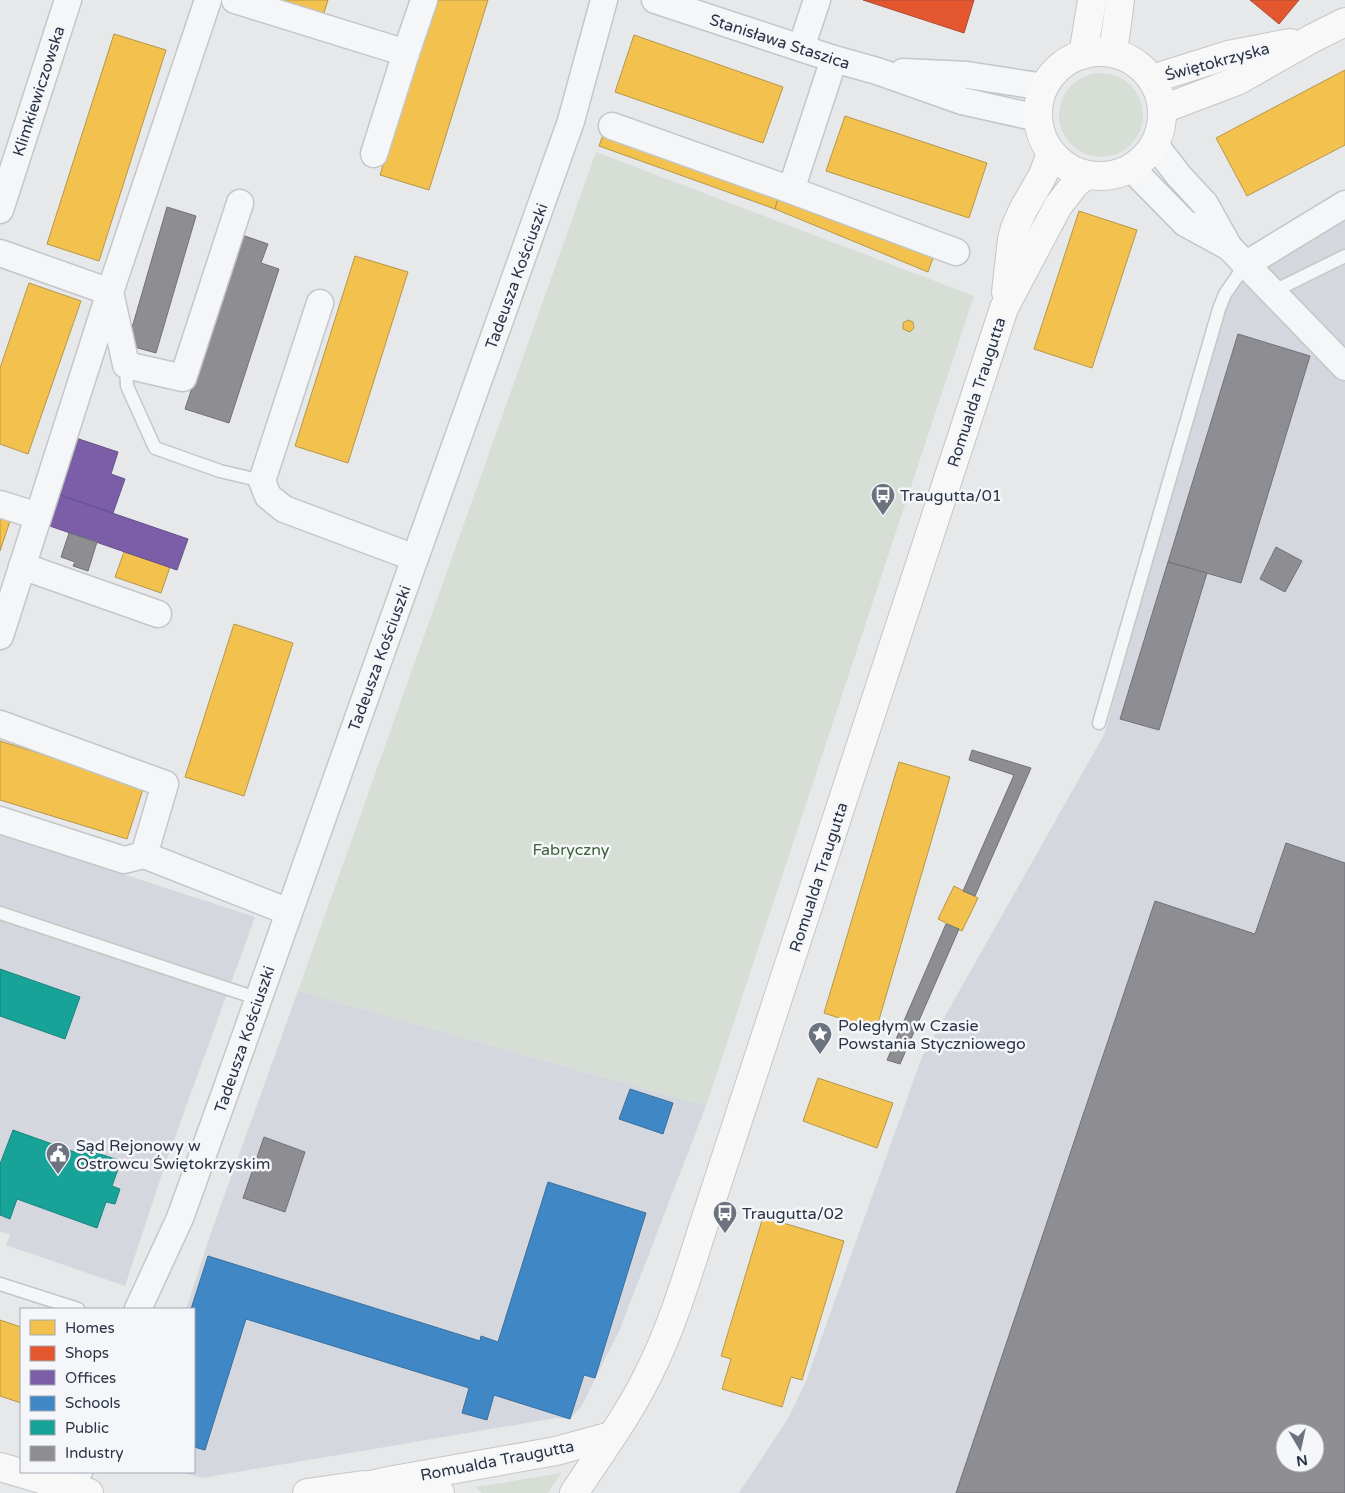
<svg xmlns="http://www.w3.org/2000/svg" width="1345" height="1493" font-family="'Varela Round',sans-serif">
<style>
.built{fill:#d4d7dd;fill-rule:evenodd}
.green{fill:#d6ded6}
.homes{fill:#f2c14e;stroke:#b6974b}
.shops{fill:#e4572e;stroke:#ac4c35}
.offices{fill:#7b5ea7;stroke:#63518a}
.schools{fill:#3f88c5;stroke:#396f9f}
.public{fill:#17a398;stroke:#1d827f}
.industry{fill:#8d8d92;stroke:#70727b;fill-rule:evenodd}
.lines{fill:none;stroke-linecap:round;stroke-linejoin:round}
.lane-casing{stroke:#c4c6c8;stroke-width:15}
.street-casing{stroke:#c4c6c8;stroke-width:29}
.secondary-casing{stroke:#c4c6c8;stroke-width:30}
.lane{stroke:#f5f6f7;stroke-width:12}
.street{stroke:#f5f6f7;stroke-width:26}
.secondary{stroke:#f8f8f8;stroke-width:28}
.labels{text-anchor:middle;stroke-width:5;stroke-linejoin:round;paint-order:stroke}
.street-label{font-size:16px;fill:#2b3445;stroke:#f4f6f9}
.poi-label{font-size:16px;fill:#2b3445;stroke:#f4f6f9;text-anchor:start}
.park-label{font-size:16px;fill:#3f6138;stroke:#f4f6f9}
</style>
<rect width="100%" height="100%" fill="#e6e8ea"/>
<g class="built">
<path d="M 1345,204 L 1345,1493 L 739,1493 L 789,1417 L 806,1381 L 922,1057 L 1105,733 L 1219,309 L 1245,265 ZM 1285,1433 L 1315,1433 L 1315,1463 L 1285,1463 Z"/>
<path d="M 0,834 L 255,917 L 167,1159 L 125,1286 L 6,1245 L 10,1235 L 0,1231 Z"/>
<path d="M 298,991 L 706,1106 L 620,1329 L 581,1407 L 570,1419 L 556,1418 L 202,1478 L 179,1472 L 194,1472 L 194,1309 L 186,1309 L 212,1230 Z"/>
</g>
<g class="green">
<circle cx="1101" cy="115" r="42"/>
<path d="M 596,152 L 974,296 L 706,1106 L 298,991 Z"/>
<path d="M 561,1473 L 548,1493 L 482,1493 L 476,1487 Z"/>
</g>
<g class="homes">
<path d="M 276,0 L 328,0 L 322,19 Z"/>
<path d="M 434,0 L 488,0 L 429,190 L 380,175 Z"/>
<path d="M 114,34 L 166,50 L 99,261 L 47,244 Z"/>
<path d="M 634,35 L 783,87 L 763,143 L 615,92 Z"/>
<path d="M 1345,70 L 1345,145 L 1247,196 L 1216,138 Z"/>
<path d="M 845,116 L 987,163 L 969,218 L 826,171 Z"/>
<path d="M 604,132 L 779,195 L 775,209 L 599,146 Z"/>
<path d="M 779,195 L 933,258 L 928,272 L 775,209 Z"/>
<path d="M 1079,211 L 1137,230 L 1092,368 L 1034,349 Z"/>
<path d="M 355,256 L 408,272 L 348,463 L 295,446 Z"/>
<path d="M 29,283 L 81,301 L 28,454 L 0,444 L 0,368 Z"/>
<path d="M 908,320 L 913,322 L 914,328 L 910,332 L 903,329 L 903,323 Z"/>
<path d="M 0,511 L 12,515 L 0,551 Z"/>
<path d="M 124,552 L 170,567 L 161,593 L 115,577 Z"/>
<path d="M 234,624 L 293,643 L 244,796 L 185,777 Z"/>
<path d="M 0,741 L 144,786 L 127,839 L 0,800 Z"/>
<path d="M 899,762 L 950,777 L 876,1030 L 824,1013 Z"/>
<path d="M 954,886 L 978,898 L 962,931 L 938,919 Z"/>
<path d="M 818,1078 L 893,1103 L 877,1148 L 803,1121 Z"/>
<path d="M 763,1217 L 844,1241 L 802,1380 L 791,1377 L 782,1407 L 722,1389 L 731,1359 L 721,1356 Z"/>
<path d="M 0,1320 L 21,1327 L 21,1403 L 0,1396 Z"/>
</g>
<g class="shops">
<path d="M 863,0 L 974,0 L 964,33 Z"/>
<path d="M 1250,0 L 1299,0 L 1279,24 Z"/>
</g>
<g class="offices">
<path d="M 76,438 L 118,452 L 111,474 L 125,479 L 113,513 L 54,493 Z"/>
<path d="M 54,493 L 188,539 L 177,570 L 44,524 Z"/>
</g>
<g class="schools">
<path d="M 630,1089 L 673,1103 L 663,1134 L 619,1119 Z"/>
<path d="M 548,1182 L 646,1213 L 595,1378 L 584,1375 L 570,1419 L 494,1395 L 487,1420 L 462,1413 L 469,1388 L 246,1319 L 205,1450 L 194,1447 L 194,1309 L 191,1309 L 208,1256 L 480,1341 L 481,1336 L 498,1342 Z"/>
</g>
<g class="public">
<path d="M 0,969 L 80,997 L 65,1039 L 0,1016 Z"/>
<path d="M 13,1130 L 83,1155 L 85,1149 L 121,1161 L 112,1186 L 120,1189 L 115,1204 L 106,1202 L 97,1228 L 17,1199 L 10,1219 L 0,1215 L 0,1164 Z"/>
</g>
<g class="industry">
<path d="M 167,207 L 196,216 L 156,353 L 127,345 Z"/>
<path d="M 242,235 L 268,244 L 261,263 L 279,269 L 229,423 L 185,409 Z"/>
<path d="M 1238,334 L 1310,356 L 1241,583 L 1168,562 Z"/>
<path d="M 69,533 L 97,542 L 88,571 L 73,566 L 75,562 L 61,557 Z"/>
<path d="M 1276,547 L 1302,561 L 1285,592 L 1260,579 Z"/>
<path d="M 1168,562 L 1207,573 L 1159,730 L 1120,719 Z"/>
<path d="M 972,750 L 1031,768 L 975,896 L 963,891 L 1014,775 L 969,760 Z"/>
<path d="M 1286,843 L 1345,863 L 1345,1493 L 956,1493 L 1155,901 L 1255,934 ZM 1285,1433 L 1315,1433 L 1315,1463 L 1285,1463 Z"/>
<path d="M 946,924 L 959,929 L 900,1064 L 887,1060 Z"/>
<path d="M 264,1137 L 305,1152 L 285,1212 L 243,1198 Z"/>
</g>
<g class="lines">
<defs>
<g id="lane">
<path d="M 1272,292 L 1345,256"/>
<path d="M 126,365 L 127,386 L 155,448 L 220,471 L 262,481"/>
<path d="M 1099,723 L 1219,309 L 1225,294 L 1245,265"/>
<path d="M 0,913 L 259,999"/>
<path d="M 0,1284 L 78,1309"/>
</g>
<g id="street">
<path d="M 208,0 L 110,292 L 126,365 L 183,378 L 240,203"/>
<path d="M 235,0 L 406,53 L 374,154"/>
<path d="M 655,0 L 834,59 L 877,71 L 962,101 L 1038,118"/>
<path d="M 801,48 L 817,0"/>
<path d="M 406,53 L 424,0"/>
<path d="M 903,72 L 967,75 L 1044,87"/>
<path d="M 612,126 L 791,190 L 834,59"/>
<path d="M 1155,145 L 1179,176 L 1205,204 L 1229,247 L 1345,367"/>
<path d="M 1131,168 L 1185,223 L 1229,247"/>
<path d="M 791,190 L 956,252"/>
<path d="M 0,210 L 68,0"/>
<path d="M 0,253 L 110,292 L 0,636"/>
<path d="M 1245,265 L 1345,204"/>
<path d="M 320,303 L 262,481 L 268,496 L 284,509 L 415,558"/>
<path d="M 0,504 L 38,516"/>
<path d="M 22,566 L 158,614"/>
<path d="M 0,724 L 165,784 L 144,855 L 289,912"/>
<path d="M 0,820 L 124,860 L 144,855"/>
<path d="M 138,1309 L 180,1218 L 224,1096 L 374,673 L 571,121 L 604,0"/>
<path d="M 72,1488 L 79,1472"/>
</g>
<g id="secondary">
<circle cx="1100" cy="114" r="62"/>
<path d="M 1113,53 L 1120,0"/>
<path d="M 1083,55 L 1092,0"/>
<path d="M 1152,79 L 1228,55 L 1290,43"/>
<path d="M 1163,109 L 1237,81 L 1311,39 L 1345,22"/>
<path d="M 1006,292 L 1012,239 L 1015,228 L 1023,210 L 1043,175 L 1051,153"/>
<path d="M 0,1467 L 89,1493"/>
<path d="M 383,1482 L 556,1451 L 611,1436"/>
<path d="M 307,1493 L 363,1485"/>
<path d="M 344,1493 C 375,1480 409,1477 440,1493"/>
<path d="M 574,1493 C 599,1455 627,1417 647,1377 C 671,1330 686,1280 702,1230 L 1004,308 L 1058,206 L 1075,184 L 1085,175"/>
</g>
</defs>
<use href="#lane" class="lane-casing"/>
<use href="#street" class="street-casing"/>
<use href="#secondary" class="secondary-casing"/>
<use href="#lane" class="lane"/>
<use href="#street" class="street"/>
<use href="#secondary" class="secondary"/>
</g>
<defs>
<symbol id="bus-pin" viewBox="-11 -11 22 30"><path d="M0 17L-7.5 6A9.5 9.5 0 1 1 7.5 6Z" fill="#6c737f" stroke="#f4f6f9"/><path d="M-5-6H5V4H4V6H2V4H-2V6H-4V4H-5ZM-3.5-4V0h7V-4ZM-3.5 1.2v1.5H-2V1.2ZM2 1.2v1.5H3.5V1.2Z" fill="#fff"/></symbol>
<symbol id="sight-pin" viewBox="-11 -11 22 30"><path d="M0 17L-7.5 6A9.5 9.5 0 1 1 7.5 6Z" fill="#6c737f" stroke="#f4f6f9"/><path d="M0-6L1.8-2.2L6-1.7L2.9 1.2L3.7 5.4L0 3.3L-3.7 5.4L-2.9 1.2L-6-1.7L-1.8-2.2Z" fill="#fff"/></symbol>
<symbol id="civic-pin" viewBox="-11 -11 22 30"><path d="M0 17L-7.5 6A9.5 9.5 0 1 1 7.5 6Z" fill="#6c737f" stroke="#f4f6f9"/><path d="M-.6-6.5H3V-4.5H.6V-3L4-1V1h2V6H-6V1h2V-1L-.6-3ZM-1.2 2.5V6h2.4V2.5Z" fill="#fff"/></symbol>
</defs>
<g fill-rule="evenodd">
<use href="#bus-pin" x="869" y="481" width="28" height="38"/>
<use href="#sight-pin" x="806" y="1020" width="28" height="38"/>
<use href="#civic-pin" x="44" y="1140" width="28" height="38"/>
<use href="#bus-pin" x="711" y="1199" width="28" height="38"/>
</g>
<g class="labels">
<g class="street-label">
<text transform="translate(780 41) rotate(18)" y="6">Stanisława Staszica</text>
<text transform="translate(1217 61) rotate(-15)" y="6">Świętokrzyska</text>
<text transform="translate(38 91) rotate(-72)" y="6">Klimkiewiczowska</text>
<text transform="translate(516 276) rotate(-70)" y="6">Tadeusza Kościuszki</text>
<text transform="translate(976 392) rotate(-72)" y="6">Romualda Traugutta</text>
<text transform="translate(379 658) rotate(-70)" y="6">Tadeusza Kościuszki</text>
<text transform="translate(818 877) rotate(-72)" y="6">Romualda Traugutta</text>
<text transform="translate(244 1039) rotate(-71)" y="6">Tadeusza Kościuszki</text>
<text transform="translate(497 1460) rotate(-11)" y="6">Romualda Traugutta</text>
</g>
<g class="poi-label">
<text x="900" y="501">Traugutta/01</text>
<text x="838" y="1031">Poległym w Czasie<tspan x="838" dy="18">Powstania Styczniowego</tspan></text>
<text x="76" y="1151">Sąd Rejonowy w<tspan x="76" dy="18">Ostrowcu Świętokrzyskim</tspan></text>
<text x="742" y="1219">Traugutta/02</text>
</g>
<g class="park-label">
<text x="571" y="855">Fabryczny</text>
</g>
</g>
<rect x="20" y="1308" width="175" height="165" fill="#f4f6f9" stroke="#a4a8b1"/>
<rect x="30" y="1320" width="25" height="15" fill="#f2c14e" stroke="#a4a8b1"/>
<text x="65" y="1333" font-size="15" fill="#2b3445">Homes</text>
<rect x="30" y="1346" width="25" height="15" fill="#e4572e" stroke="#a4a8b1"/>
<text x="65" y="1358" font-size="15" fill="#2b3445">Shops</text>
<rect x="30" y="1370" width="25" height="15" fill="#7b5ea7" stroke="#a4a8b1"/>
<text x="65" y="1383" font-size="15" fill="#2b3445">Offices</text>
<rect x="30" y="1396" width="25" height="15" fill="#3f88c5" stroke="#a4a8b1"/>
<text x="65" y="1408" font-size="15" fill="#2b3445">Schools</text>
<rect x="30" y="1420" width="25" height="15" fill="#17a398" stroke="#a4a8b1"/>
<text x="65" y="1433" font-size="15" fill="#2b3445">Public</text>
<rect x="30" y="1446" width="25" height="15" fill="#8d8d92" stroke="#a4a8b1"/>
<text x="65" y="1458" font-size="15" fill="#2b3445">Industry</text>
<g transform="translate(1300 1448) rotate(171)"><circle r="24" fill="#f4f6f9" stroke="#a4a8b1"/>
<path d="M0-4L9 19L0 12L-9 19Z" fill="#6c737f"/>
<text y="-8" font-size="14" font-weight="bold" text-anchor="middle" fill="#2b3445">N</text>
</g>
</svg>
